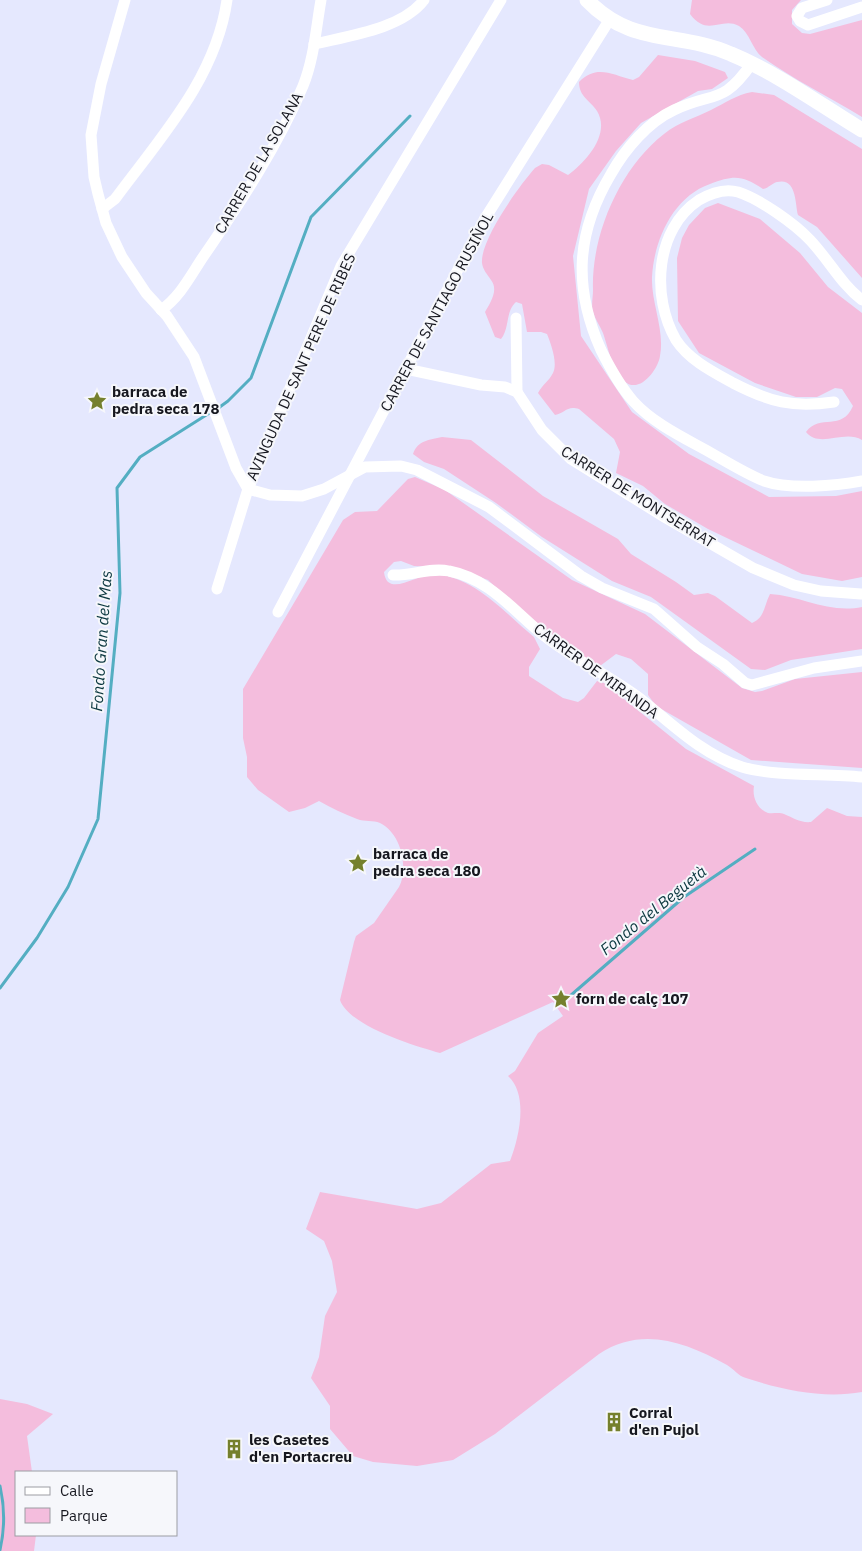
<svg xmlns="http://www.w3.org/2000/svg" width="862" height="1551" font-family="'IBM Plex Sans',sans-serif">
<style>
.green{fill:#f4bddd}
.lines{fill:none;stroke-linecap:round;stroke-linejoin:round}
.stream{stroke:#54aec2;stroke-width:3}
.street{stroke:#fff;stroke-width:11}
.secondary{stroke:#fff;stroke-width:15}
.labels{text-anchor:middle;stroke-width:4;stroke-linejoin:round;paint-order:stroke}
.street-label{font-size:15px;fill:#16171f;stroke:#f6f7fb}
.poi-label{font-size:15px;font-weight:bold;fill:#16171f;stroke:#f6f7fb;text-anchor:start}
.water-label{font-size:16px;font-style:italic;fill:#0b373f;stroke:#f6f7fb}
</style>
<rect width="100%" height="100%" fill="#e5e8fe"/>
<g class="green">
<path d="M 692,0 L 801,0 L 792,10 L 792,24 L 802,33 L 810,34 L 862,20 L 862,117 C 829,97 793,79 762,57 C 752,49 750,33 739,26 C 721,16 708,38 690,14 Z"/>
<path d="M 658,55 L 695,61 L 725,72 L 728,78 L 712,89 L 698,91 L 641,123 L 616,151 L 589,189 L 573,256 L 581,336 L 632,412 L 689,454 L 769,497 L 836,496 L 862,491 L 862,577 L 842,581 L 802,574 L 708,529 L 665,504 L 643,486 L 616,473 L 620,452 L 614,439 L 579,409 C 567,405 565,413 555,415 L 538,393 C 542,385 549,381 553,373 C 558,363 551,344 547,334 L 541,332 L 527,332 L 522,304 L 516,302 C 505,312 510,328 501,339 L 495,337 L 485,312 C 490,303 499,290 491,280 C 487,274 483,270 482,263 C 480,240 519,186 535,168 L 542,164 L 549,165 L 568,175 C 586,162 611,134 597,111 C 590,100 579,97 579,82 C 597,64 612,75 633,80 L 639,77 Z"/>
<path d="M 752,92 L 774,95 L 862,149 L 862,278 L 817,227 L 798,215 C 795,204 797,177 777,182 C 772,183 769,188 763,189 C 742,175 734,175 710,184 C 673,197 654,240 652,277 C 651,303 665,330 660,356 C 658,370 639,395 624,381 C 612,370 608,347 603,333 C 600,326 595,319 593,312 C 591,306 593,297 593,290 C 591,235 620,168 664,134 C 679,122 695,118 711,110 C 725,103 736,95 752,92 Z"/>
<path d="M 718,203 L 760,219 L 800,253 L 828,287 L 862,313 L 862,440 C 844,429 820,449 806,432 C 820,413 842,432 853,406 L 842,389 L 835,388 L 817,397 L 796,397 L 755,383 L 699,353 L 678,321 L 677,258 L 682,238 L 689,225 L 705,208 Z"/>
<path d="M 442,437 L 471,440 L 543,496 L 618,539 L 631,554 L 676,582 L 694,595 L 708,593 L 715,596 L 752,623 C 765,618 764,605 770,594 C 802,596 829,614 862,607 L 862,649 L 791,660 L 765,670 L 751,669 L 651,597 L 612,581 L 542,537 L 496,503 L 444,469 L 424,462 L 413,454 C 418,440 429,440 442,437 Z"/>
<path d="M 415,477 L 445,490 L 572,580 L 645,614 L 742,688 L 755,692 L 762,691 L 795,679 L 862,672 L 862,768 L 751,760 L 656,706 L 648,695 L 648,674 L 631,659 L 616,654 L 600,666 L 593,664 L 523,614 L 488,580 L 456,568 L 414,566 L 401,561 L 394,562 L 384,572 C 387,599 418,573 435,574 C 475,577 505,613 534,637 L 540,649 L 529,667 L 529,676 L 563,698 L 578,702 L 584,698 L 597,681 L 604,683 L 686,749 L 754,786 C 752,797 757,809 768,813 C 773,814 779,812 784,814 C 794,818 800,823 811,822 L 827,808 L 847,816 L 862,817 L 862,1392 C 824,1399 782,1390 746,1378 C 738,1376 734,1369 727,1365 C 685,1342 642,1326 599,1354 L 495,1434 L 453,1460 L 417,1466 L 373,1462 L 353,1456 L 330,1429 L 330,1406 L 311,1378 L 319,1357 L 325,1316 L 337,1292 L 332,1261 L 324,1241 L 306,1229 L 320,1192 L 417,1209 L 441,1203 L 491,1164 L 510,1161 C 519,1138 529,1095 508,1076 L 515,1071 L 538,1033 L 563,1016 L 553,1002 L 440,1053 C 415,1046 349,1026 340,1000 L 354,942 L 356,936 L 374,923 L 399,887 C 409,868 401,833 380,823 C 373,820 365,822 357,819 C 344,814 331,808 319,801 L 305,808 L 289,812 L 258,790 L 247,777 L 247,757 L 243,738 L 243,689 L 343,520 L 355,512 L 377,511 L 408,479 Z"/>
<path d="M 0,1399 L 27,1404 L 53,1414 L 27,1436 L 32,1472 L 16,1472 L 16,1535 L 36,1535 L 34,1551 L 0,1551 Z"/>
</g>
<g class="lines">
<g class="stream">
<path d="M 217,409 L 228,401 L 251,378 L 311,217 L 410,116"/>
<path d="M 0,988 L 37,938 L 68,887 L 98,819 L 120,593 L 117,488 L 140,457 L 211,412"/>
<path d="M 570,996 L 684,897 L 755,849"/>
<path d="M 0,1486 C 5,1508 5,1528 0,1550"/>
</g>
<g class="street">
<path d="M 125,0 L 101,84 L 91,135 L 94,177 L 98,194 L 106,223 L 122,257 L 146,293 L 167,316 L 194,357 L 236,468 L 248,489"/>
<path d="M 827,0 L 802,8 L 797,16 L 800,21 L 808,25 L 862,7"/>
<path d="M 314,44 C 348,36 402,29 424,0"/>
<path d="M 752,63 C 722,106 714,91 674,110 C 648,122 625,149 611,174 C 576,233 573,287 601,350 C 610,368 619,385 633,401 C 652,422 680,436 704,449 C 724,460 744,473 764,481 C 790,490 836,486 862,481"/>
<path d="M 102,209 L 115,199 C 160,138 216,78 227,0"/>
<path d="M 161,310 C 180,297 191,275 203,257 C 240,203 278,146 303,86 C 314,59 316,28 321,0"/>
<path d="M 516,318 L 517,392"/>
<path d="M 406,369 L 481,385 L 505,387 L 517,392 L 542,430 L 571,459 L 666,518 L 753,568 L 794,585 L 821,591 L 861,594"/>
<path d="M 834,402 C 792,408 770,402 733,383 C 713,372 689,360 676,340 C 651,297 655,229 699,200 C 711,193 724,188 738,192 C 760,199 795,224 810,240 C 829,260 841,284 862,300"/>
<path d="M 248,489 L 270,495 L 302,496 L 324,489 L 365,467 L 401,466 L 417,470 L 489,507 L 581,576 L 602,588 L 654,609 L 697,647 L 723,664 L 745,683 L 752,685 L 814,668 L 862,661"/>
<path d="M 393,575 C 411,576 431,567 449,571 C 491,579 515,613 547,638 C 577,661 612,677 642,700 C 672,724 703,755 742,767 C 776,777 825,773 862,777"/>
<path d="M 217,589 L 248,489 L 341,266 L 501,0"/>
<path d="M 278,612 L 484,220 L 610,19"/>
</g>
<path class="secondary" d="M 587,0 C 632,47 679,31 731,54 C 777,73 819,104 862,130"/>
</g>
<defs>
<symbol id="sight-bare" viewBox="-9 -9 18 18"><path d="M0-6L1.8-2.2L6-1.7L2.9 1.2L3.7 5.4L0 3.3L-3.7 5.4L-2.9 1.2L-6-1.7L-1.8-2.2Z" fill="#75802d" stroke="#f6f7fb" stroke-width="2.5" paint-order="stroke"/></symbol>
<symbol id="building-bare" viewBox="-9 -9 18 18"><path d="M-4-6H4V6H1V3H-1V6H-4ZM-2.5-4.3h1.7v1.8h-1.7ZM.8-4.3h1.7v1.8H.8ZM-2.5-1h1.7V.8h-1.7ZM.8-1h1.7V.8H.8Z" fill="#75802d" stroke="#f6f7fb" stroke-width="2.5" paint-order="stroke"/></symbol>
</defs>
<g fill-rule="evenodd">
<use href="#sight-bare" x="83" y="387" width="28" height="28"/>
<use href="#sight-bare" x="344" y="849" width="28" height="28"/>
<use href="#sight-bare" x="547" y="985" width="28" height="28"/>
<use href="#building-bare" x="600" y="1408" width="28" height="28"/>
<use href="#building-bare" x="220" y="1435" width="28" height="28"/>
</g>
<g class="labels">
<g class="street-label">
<text transform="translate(259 163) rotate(-60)" y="5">CARRER DE LA SOLANA</text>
<text transform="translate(437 312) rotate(-62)" y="5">CARRER DE SANTIAGO RUSIÑOL</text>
<text transform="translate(301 367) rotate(-66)" y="5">AVINGUDA DE SANT PERE DE RIBES</text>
<text transform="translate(638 497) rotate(32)" y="5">CARRER DE MONTSERRAT</text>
<text transform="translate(596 671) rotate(36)" y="5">CARRER DE MIRANDA</text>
</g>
<g class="poi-label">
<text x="112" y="397">barraca de<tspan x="112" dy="17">pedra seca 178</tspan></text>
<text x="373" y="859">barraca de<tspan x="373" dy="17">pedra seca 180</tspan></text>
<text x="576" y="1004">forn de calç 107</text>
<text x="629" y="1418">Corral<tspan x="629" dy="17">d'en Pujol</tspan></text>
<text x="249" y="1445">les Casetes<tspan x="249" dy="17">d'en Portacreu</tspan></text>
</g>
<g class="water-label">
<text transform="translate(101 641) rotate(-86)" y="6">Fondo Gran del Mas</text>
<text transform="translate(653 910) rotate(-39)" y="6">Fondo del Beguetà</text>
</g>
</g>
<rect x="15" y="1471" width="162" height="65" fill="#f6f7fb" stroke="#9c9da3"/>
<rect x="25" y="1487" width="25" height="8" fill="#ffffff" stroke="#9c9da3"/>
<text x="60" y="1496" font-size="15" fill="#16171f">Calle</text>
<rect x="25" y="1508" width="25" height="15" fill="#f4bddd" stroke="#9c9da3"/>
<text x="60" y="1521" font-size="15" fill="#16171f">Parque</text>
</svg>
